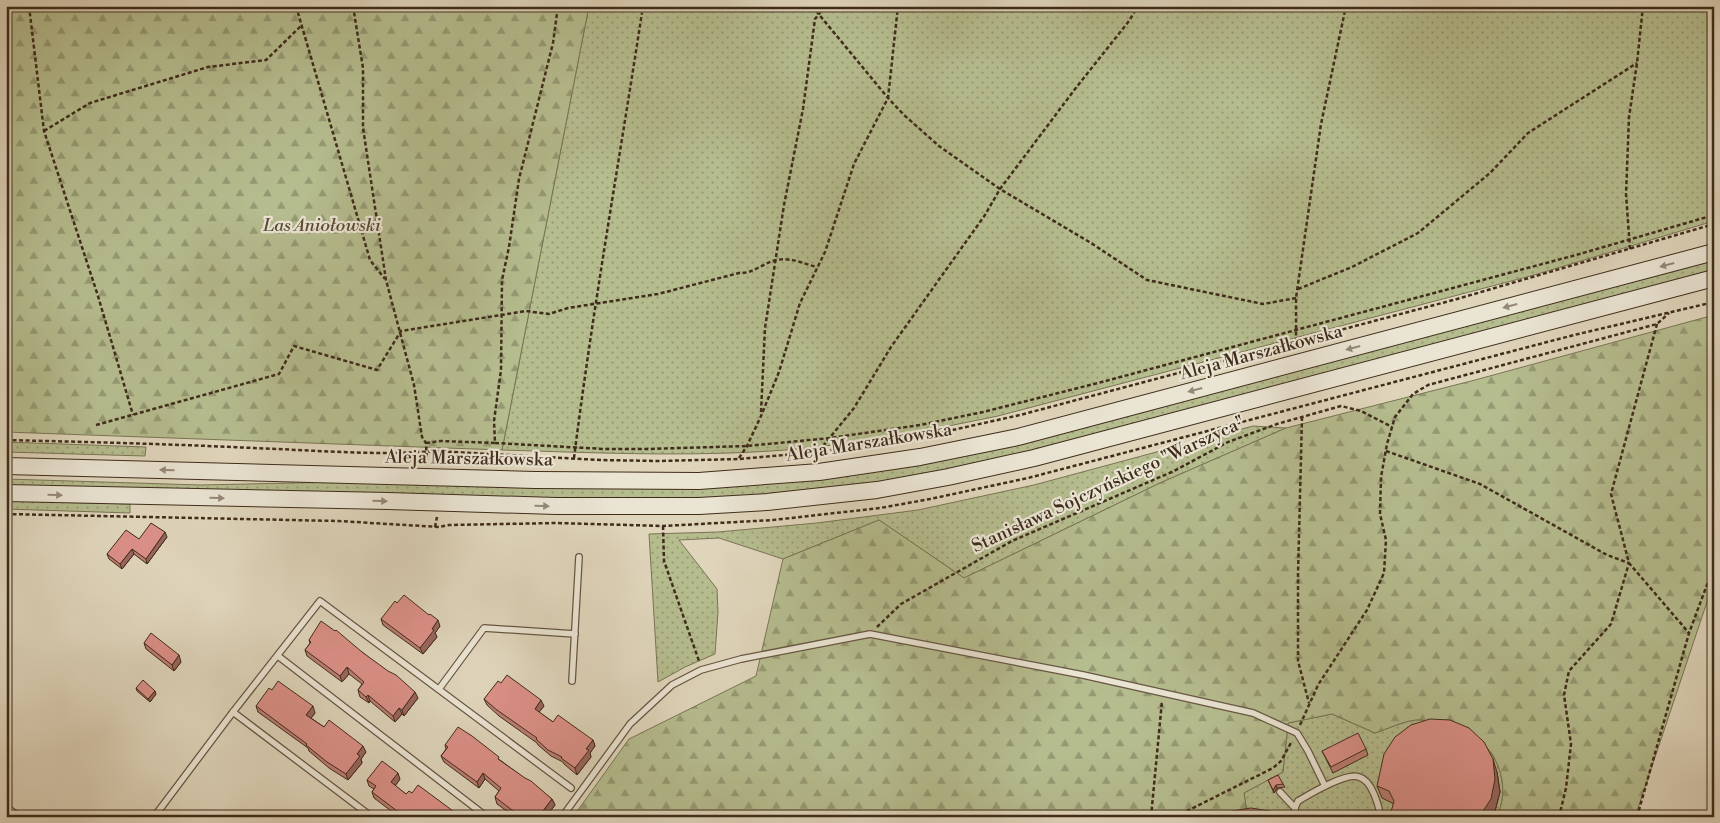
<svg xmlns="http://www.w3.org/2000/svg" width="1720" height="823" font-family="'Libre Bodoni',serif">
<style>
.grass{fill:url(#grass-dots);stroke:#7a7454}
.forest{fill:url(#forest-firs);stroke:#7a7454}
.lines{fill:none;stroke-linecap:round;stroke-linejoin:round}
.lane-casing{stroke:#675643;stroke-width:8}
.secondary-casing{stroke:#3f2c1b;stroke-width:18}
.path{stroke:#3f2c1b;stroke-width:2.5;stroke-dasharray:4 2.5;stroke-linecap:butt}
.lane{stroke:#eae4d3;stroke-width:5.5}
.secondary{stroke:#eae4d3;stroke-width:16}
.wall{fill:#bc7c74;stroke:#3f2c1b}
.shaded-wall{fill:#99655e;stroke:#3f2c1b}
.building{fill:#db9087;stroke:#3f2c1b}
.oneway{fill:#948877}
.labels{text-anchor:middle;stroke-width:4.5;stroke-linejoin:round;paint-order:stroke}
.park-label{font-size:18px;font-style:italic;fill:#574932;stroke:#eae4d3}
.street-label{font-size:18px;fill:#3f2c1b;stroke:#eae4d3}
</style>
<defs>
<pattern id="grass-dots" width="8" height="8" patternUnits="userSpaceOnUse" patternTransform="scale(1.25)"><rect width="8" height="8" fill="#b5bc8e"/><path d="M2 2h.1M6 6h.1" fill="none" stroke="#959973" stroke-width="1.8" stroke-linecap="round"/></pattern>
<pattern id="forest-firs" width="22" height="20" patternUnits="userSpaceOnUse" patternTransform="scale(1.25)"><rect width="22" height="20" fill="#b5bc8e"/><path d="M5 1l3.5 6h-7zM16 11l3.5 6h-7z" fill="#959973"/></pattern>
</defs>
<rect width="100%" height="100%" fill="#dfd5bb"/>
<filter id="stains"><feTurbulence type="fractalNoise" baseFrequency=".004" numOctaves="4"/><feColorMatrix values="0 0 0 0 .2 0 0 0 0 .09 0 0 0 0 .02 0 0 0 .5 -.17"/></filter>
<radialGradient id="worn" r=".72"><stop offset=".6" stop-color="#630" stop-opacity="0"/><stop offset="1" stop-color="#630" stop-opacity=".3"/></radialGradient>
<g class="grass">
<path d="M 589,6 L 1714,6 L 1714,221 L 1534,275 L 998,416 C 935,429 872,441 808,448 C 706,458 604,453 502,450 Z"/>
<path d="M 1714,260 L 1714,271 L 1061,444 L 968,466 L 886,481 L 821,490 L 699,500 L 600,500 L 6,487 L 6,479 L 200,485 L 341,482 L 821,479 Z"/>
<path d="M 1253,426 L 1286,428 L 1160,483 L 964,578 L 879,520 L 783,559 L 719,538 L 679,540 L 717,589 L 718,612 L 715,654 L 685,667 L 658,682 L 649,534 L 718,532 L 817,523 L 918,510 L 1034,485 Z"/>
<path d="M 6,442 L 146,447 L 145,456 L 6,452 Z"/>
<path d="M 6,501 L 130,504 L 130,513 L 6,509 Z"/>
<path d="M 1332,714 L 1375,733 C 1387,729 1404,721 1416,720 C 1422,719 1432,723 1438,725 C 1451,728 1464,731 1475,738 C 1500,752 1511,793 1496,817 L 1242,817 L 1247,813 L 1244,793 L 1283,772 L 1288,723 Z"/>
</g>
<g class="forest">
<path d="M 6,6 L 589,6 L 502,450 L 6,432 Z"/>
<path d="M 1714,315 L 1714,581 L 1635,817 L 1496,817 C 1511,792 1500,752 1475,738 C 1464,731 1451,728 1438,725 C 1432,723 1422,719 1416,720 C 1404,721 1387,729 1375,733 L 1332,714 L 1288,723 L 1283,772 L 1244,793 L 1247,813 L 1242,817 L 573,817 L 629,739 L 756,676 L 783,559 L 879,520 L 964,578 L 1160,483 L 1286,428 L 1475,380 Z"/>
</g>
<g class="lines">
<defs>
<g id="lane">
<path d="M 278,656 L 487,817"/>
<path d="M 572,681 L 579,557"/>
<path d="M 439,689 L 484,628 L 575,634"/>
<path d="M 233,712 L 320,601 L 571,788"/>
<path d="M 1280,792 L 1295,808"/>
<path d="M 154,817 L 233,712 L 372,817"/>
<path d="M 562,817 L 630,724 L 672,685 L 701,670 L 741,659 L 870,634 L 1083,675 L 1253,713 L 1297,733 L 1308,751 L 1325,786"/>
<path d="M 1296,817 L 1295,808 L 1298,801 C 1310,794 1346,772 1359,777 C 1367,779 1371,787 1374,794 C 1377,802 1380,808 1380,817"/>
</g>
<g id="secondary">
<path d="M 6,466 L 535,480 L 699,481 L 819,472 L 920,457 L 1018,437 L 1714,252"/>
<path d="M 6,493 L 388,501 L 556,506 L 699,506 L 767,502 L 877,490 L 948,477 L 1034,458 L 1714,278"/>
<path d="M 6,813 L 11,817"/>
</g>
</defs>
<use href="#lane" class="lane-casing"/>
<use href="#secondary" class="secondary-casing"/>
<g class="path">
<path d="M 29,6 L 44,131 L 98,296 L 133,415"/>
<path d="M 296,6 L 370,260 L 385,279"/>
<path d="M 353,6 L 363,68 L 363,128 L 386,280 L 414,385 L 422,437 L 426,443 L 427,465"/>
<path d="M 812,6 L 888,98 L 904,115 L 939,146 L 1000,189 L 1091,243 L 1147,280 L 1263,304 L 1296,298"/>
<path d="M 44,131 L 90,103 L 208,67 L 266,60 L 302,25"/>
<path d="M 1630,249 L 1626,194 L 1629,117 L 1637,63 L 1643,6"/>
<path d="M 1298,289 L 1352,267 L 1418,233 L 1490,173 L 1528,133 L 1637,63"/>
<path d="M 1657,324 L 1611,494 L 1629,563 L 1689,633"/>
<path d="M 1296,342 L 1296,298 L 1321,124 L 1346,6"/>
<path d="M 761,412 L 765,328 L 784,205 L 803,109 L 815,19 L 825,6"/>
<path d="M 1302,417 L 1298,575 L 1298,661 L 1309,703"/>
<path d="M 96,425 L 279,374 L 294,346 L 377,370 L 401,331 L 526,311 L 549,314 L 568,308 L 658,294 L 739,273 C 753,274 764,262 777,260 C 791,257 804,264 817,267"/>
<path d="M 6,440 C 89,442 171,444 253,448 C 313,450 375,456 435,451 L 600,460 L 659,461 L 739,459 L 818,452 L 930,435 L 1020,415 L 1457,299 L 1714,224"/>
<path d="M 426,443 L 441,441 L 495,443 L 494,421 L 501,370 L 502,280 L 509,247 L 519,179 L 553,43 L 558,6"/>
<path d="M 495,443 L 604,449 L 647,449 L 747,446 L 830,438 L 920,425 L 983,412 L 1098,383 L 1576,255 L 1714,215"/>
<path d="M 819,451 L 854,408 L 891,347 L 985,215 L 1000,189 L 1075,89 L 1129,21 L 1138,6"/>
<path d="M 1386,451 L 1480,484 L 1607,555 L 1629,563 L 1611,624 L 1569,671 L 1564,695 L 1571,744 L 1566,788 L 1559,817"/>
<path d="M 574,458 C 593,307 620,157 643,6"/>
<path d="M 739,458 L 747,446 L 761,416 L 779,372 L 800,303 L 825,252 L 854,164 L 888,98 L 898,6"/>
<path d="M 6,514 L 338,521 L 439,527 L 449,525 L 557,523 L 663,526 L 773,520 L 880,508 L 930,499 L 1028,478 L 1574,335 L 1714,302"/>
<path d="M 663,526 L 664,561 L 699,661"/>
<path d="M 435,527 L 437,517"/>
<path d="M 877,627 L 901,604 L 1012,541 L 1174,471 L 1228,442 L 1277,424 L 1341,406 L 1361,411 L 1392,427"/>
<path d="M 1300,725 L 1318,685 L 1367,610 L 1384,573 L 1386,540 L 1380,514 L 1381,477 L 1387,444 L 1395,417 L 1413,394 L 1428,385 L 1657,324 L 1669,313"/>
<path d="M 1151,817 L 1162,701"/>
<path d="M 1175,817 L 1273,768 L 1281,761 L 1292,741"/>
<path d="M 1637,817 L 1689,633 L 1714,566"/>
</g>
<use href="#lane" class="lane"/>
<use href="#secondary" class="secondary"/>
</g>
<g class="wall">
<path d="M 167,537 L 147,564 L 134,554 L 122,569 L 109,559 L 107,554 L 139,539 Z"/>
<path d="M 397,603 L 440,626 L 435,633 L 437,637 L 423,654 L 383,625 L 381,619 Z"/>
<path d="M 309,640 L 362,652 L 418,698 L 404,716 L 402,714 L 395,722 L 370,701 L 369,703 L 360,697 L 358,690 L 362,684 L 349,674 L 342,682 L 307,656 L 305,650 L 310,643 Z"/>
<path d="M 144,643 L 181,662 L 174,671 L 146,649 Z"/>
<path d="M 501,683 L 544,706 L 539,712 L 553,722 L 593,740 L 595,746 L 590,753 L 591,757 L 577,775 L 564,764 L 563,762 L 551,756 L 538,745 L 537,743 L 499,716 L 487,705 L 484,699 Z"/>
<path d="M 136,688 L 156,694 L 150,702 L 137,691 Z"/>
<path d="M 272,690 L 315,713 L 311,718 L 324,727 L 366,752 L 361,759 L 362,763 L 348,780 L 329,768 L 309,751 L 308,748 L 258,712 L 256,706 Z"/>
<path d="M 445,745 L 500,760 L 552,799 L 555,805 L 546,817 L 515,817 L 497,804 L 495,797 L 499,791 L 485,779 L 479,788 L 444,762 L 441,756 L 446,749 Z"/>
<path d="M 1366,749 L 1368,755 L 1333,773 L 1322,751 Z"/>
<path d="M 1497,772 L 1500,792 L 1495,811 L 1492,817 L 1393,817 L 1391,812 L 1394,804 L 1382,798 L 1377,786 Z"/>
<path d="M 400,779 L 395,786 L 406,794 L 412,793 L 453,811 L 455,817 L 399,817 L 374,798 L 372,792 L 374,789 L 369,786 L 367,780 Z"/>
<path d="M 1268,780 L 1283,784 L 1285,787 L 1277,788 L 1274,793 Z"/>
</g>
<g class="shaded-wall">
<path d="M 165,532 L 167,537 L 147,564 L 146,559 Z"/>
<path d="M 132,549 L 134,554 L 122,569 L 120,564 Z"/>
<path d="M 438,620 L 440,626 L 435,633 L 437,637 L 423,654 L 420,648 L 432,629 Z"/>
<path d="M 179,655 L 181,662 L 174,671 L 172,665 Z"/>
<path d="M 347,667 L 349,674 L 342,682 L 340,676 Z"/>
<path d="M 155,691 L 156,694 L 150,702 L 148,699 Z"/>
<path d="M 415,692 L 418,698 L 404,716 L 402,710 Z"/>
<path d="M 368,695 L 370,701 L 369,703 L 366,697 Z"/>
<path d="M 541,700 L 544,706 L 537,715 L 535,709 Z"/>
<path d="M 313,706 L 315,713 L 309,721 L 306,715 Z"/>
<path d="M 399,708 L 402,714 L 395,722 L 393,716 Z"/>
<path d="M 593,740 L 595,746 L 590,753 L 591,757 L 577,775 L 575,768 L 586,749 Z"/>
<path d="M 363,746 L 366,752 L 361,759 L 362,763 L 348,780 L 346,774 L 357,754 Z"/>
<path d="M 1493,759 L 1497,772 L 1500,792 L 1495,811 L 1492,817 L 1479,817 Z"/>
<path d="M 398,773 L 400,779 L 393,789 L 391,782 Z"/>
<path d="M 483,773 L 485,779 L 479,788 L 477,782 Z"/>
<path d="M 1276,785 L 1277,788 L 1274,793 L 1273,790 Z"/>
<path d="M 552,799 L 555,805 L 546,817 L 539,817 Z"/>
<path d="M 453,811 L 455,817 L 449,817 Z"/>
</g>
<g class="building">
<path d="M 151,523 L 165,532 L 146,559 L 132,549 L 120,564 L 107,554 L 126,530 L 139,539 Z"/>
<path d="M 404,595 L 429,615 L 430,614 L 438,620 L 432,629 L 434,630 L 420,648 L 381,619 L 395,601 L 397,603 Z"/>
<path d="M 321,621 L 335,631 L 336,630 L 362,652 L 388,671 L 396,675 L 415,692 L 402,710 L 399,708 L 393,716 L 368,695 L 366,697 L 358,690 L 364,682 L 347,667 L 340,676 L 305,650 L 311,642 L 309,640 Z"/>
<path d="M 151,633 L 179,655 L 172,665 L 144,643 Z"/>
<path d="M 507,675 L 541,700 L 535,709 L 553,722 L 558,715 L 593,740 L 586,749 L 589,750 L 575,768 L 561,758 L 562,757 L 548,750 L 536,739 L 537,738 L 497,710 L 484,699 L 498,681 L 501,683 Z"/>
<path d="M 143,680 L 155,691 L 148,699 L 136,688 Z"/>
<path d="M 278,681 L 313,706 L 306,715 L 324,727 L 329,720 L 363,746 L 357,754 L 360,756 L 346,774 L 327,762 L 306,745 L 307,744 L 256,706 L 269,688 L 272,690 Z"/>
<path d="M 1430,719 L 1450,720 L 1469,728 L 1484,742 L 1493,759 L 1495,779 L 1491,799 L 1479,817 L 1397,817 L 1391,812 L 1394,801 L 1389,791 L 1377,786 L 1384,754 L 1395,737 L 1411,725 Z"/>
<path d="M 458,727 L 472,736 L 499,757 L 498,759 L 525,778 L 531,781 L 552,799 L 539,816 L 536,814 L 535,817 L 521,817 L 495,797 L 501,788 L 483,773 L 477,782 L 441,756 L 448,747 L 445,745 Z"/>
<path d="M 1358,733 L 1366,749 L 1331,767 L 1322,751 Z"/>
<path d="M 382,761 L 398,773 L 391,782 L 406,794 L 409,791 L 412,793 L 418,785 L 453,811 L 449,817 L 405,817 L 372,792 L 376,786 L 367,780 Z"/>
<path d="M 1278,775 L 1283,784 L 1276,785 L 1273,790 L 1268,780 Z"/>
<path d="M 1251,808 L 1270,811 L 1282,817 L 1221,817 L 1232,811 Z"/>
</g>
<defs><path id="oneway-solid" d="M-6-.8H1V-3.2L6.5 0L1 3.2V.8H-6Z" transform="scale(1.25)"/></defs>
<g class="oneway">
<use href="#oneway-solid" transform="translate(1667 265) rotate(165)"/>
<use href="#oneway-solid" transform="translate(1510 306) rotate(165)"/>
<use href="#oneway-solid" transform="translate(1353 348) rotate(165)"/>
<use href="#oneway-solid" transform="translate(1195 390) rotate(165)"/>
<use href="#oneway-solid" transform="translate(167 470) rotate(-178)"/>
<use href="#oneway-solid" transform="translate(55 495) rotate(2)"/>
<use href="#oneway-solid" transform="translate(217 498) rotate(1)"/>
<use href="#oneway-solid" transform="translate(380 501) rotate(1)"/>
<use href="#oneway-solid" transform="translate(542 506) rotate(2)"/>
</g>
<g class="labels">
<g class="park-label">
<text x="322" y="231">Las Aniołowski</text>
</g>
<g class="street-label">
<text transform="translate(1261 352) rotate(-15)" y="6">Aleja Marszałkowska</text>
<text transform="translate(869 442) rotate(-9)" y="6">Aleja Marszałkowska</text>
<text transform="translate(469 458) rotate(1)" y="6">Aleja Marszałkowska</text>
<text transform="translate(1108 484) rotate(-25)" y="6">Stanisława Sojczyńskiego "Warszyca"</text>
</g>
</g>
<rect width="1720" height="823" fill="none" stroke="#dfd5bb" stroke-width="25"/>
<rect x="8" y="8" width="1705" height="808" fill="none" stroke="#3f2c1b" stroke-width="2.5"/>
<rect x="12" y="12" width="1695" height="798" fill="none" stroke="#3f2c1b"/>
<rect width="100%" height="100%" filter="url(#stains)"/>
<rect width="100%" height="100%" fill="url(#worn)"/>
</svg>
